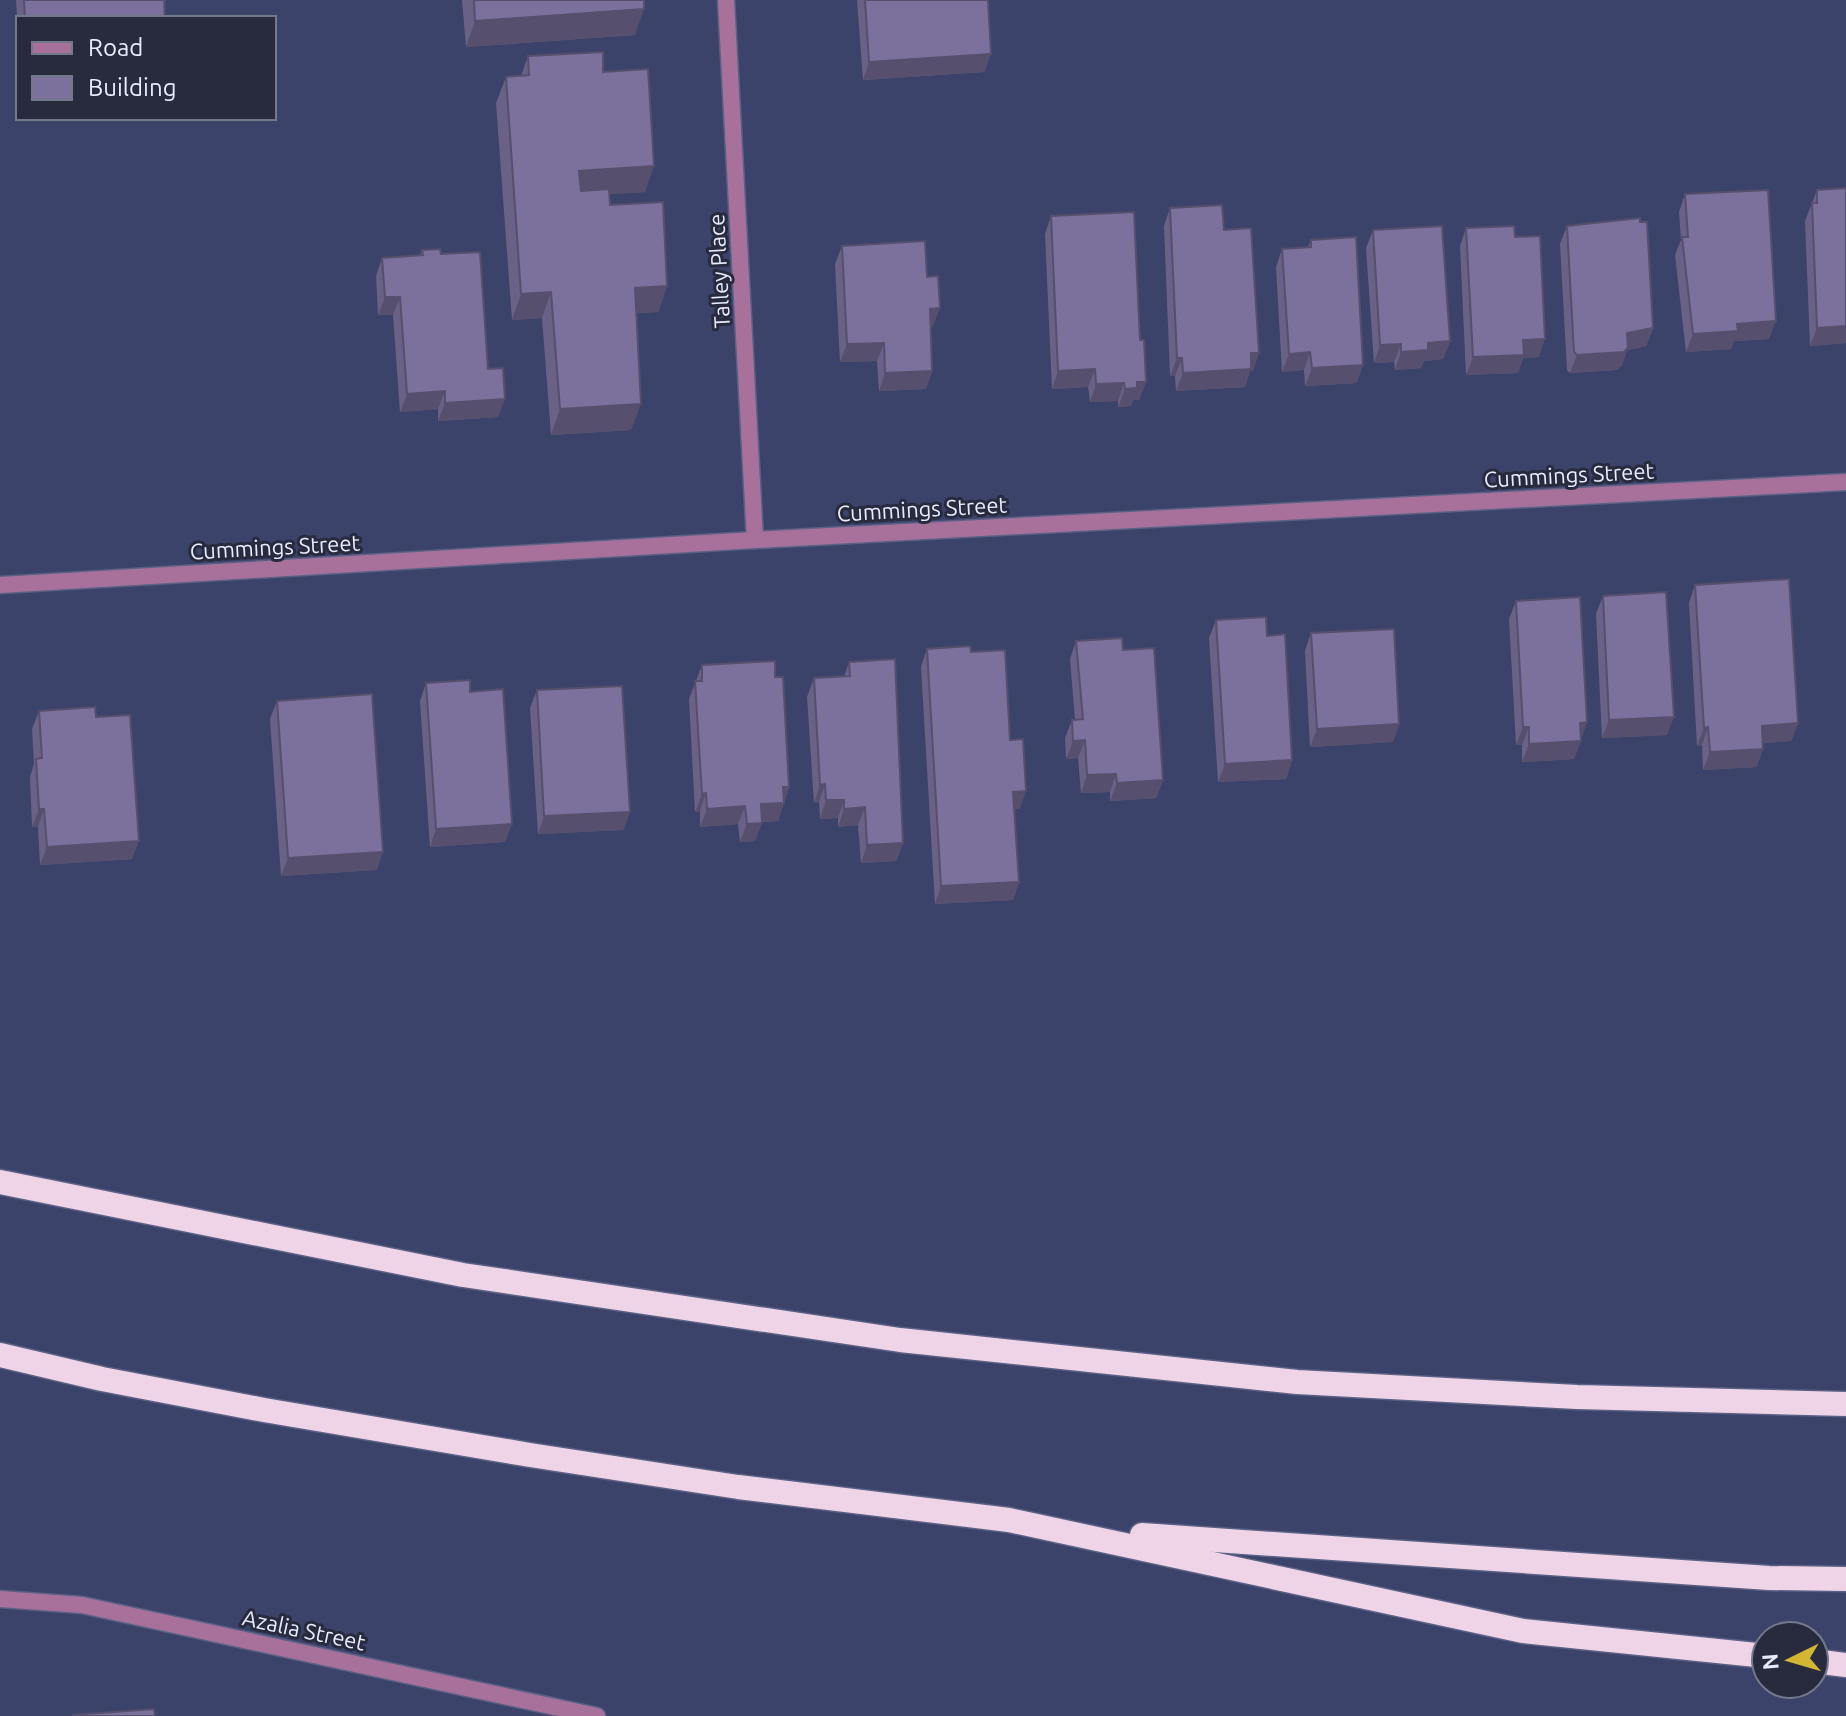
<svg xmlns="http://www.w3.org/2000/svg" width="1846" height="1716" font-family="Ubuntu,sans-serif">
<style>
.lines{fill:none;stroke-linecap:round;stroke-linejoin:round}
.street-casing{stroke:#5b6185;stroke-width:19}
.highway-casing{stroke:#5b6185;stroke-width:27}
.street{stroke:#a8719c;stroke-width:16}
.highway{stroke:#efd3e7;stroke-width:24}
.wall{fill:#6a6186}
.shaded-wall{fill:#564f6d}
.building{fill:#7b719c;stroke:#564f6d;stroke-width:2}
.labels{text-anchor:middle;stroke-width:6;stroke-linejoin:round;paint-order:stroke}
.street-label{font-size:22px;fill:#e7ebff;stroke:#282b3d}
</style>
<rect width="100%" height="100%" fill="#3c436a"/>
<g class="lines">
<defs>
<g id="street">
<path d="M 726,0 L 755,540"/>
<path d="M 0,585 L 755,540 L 1846,482"/>
<path d="M 0,1599 L 82,1605 L 597,1716"/>
</g>
<g id="highway">
<path d="M 0,1182 L 463,1275 L 900,1340 L 1297,1382 L 1577,1397 L 1846,1404"/>
<path d="M 0,1355 L 102,1379 L 264,1410 L 530,1455 L 738,1487 L 1009,1520 L 1523,1631 L 1766,1656"/>
<path d="M 1142,1535 L 1769,1578 L 1846,1579"/>
<path d="M 1814,1661 L 1846,1665"/>
</g>
</defs>
<use href="#street" class="street-casing"/>
<use href="#highway" class="highway-casing"/>
<use href="#street" class="street"/>
<use href="#highway" class="highway"/>
</g>
<g class="wall">
<path d="M 16,0 L 166,0 L 164,5 L 165,18 L 18,18 L 18,33 Z"/>
<path d="M 462,0 L 644,0 L 635,35 L 466,47 Z"/>
<path d="M 857,0 L 988,0 L 991,54 L 984,72 L 863,80 Z"/>
<path d="M 528,56 L 603,72 L 645,192 L 609,194 L 610,205 L 667,286 L 658,312 L 637,313 L 631,430 L 551,435 L 542,318 L 512,320 L 496,103 L 506,77 L 521,76 Z"/>
<path d="M 1817,190 L 1846,343 L 1810,346 L 1805,221 Z"/>
<path d="M 1685,194 L 1769,339 L 1734,341 L 1731,349 L 1686,352 L 1675,255 L 1681,240 L 1679,212 Z"/>
<path d="M 1170,208 L 1224,230 L 1253,371 L 1250,371 L 1245,387 L 1176,391 L 1175,376 L 1170,376 L 1164,226 Z"/>
<path d="M 1051,216 L 1140,340 L 1146,382 L 1139,400 L 1133,400 L 1131,406 L 1118,407 L 1118,401 L 1090,402 L 1088,387 L 1052,389 L 1045,234 Z"/>
<path d="M 1640,222 L 1653,328 L 1646,346 L 1627,350 L 1622,365 L 1617,370 L 1570,373 L 1567,370 L 1560,244 L 1567,226 Z"/>
<path d="M 1466,228 L 1515,237 L 1539,357 L 1523,358 L 1518,373 L 1466,375 L 1460,246 Z"/>
<path d="M 1373,230 L 1450,341 L 1443,359 L 1424,361 L 1421,368 L 1395,370 L 1394,362 L 1374,363 L 1366,248 Z"/>
<path d="M 1311,240 L 1357,383 L 1305,386 L 1304,370 L 1282,372 L 1276,267 L 1282,249 L 1308,247 Z"/>
<path d="M 842,246 L 927,277 L 933,326 L 930,327 L 932,371 L 926,389 L 879,391 L 877,361 L 840,362 L 835,264 Z"/>
<path d="M 422,250 L 441,254 L 488,369 L 498,417 L 438,421 L 438,409 L 400,412 L 393,315 L 378,315 L 376,276 L 382,258 L 420,255 Z"/>
<path d="M 1695,585 L 1798,723 L 1791,741 L 1763,743 L 1757,767 L 1703,770 L 1702,745 L 1697,746 L 1689,603 Z"/>
<path d="M 1603,596 L 1667,735 L 1602,738 L 1596,614 Z"/>
<path d="M 1516,601 L 1587,722 L 1574,759 L 1522,762 L 1522,745 L 1516,745 L 1509,619 Z"/>
<path d="M 1216,620 L 1267,636 L 1292,760 L 1286,779 L 1218,782 L 1209,638 Z"/>
<path d="M 1311,633 L 1399,724 L 1393,742 L 1310,747 L 1305,651 Z"/>
<path d="M 1076,641 L 1123,650 L 1163,780 L 1156,798 L 1110,801 L 1110,792 L 1081,793 L 1078,758 L 1066,759 L 1065,738 L 1072,720 L 1075,720 L 1070,659 Z"/>
<path d="M 927,649 L 971,652 L 1010,740 L 1020,809 L 1014,809 L 1019,882 L 1013,900 L 935,904 L 921,667 Z"/>
<path d="M 849,662 L 903,843 L 896,861 L 861,863 L 858,825 L 838,827 L 838,818 L 820,819 L 819,802 L 814,803 L 807,697 L 814,678 L 844,677 Z"/>
<path d="M 702,665 L 775,677 L 789,787 L 778,821 L 762,822 L 755,841 L 740,842 L 738,824 L 700,827 L 700,811 L 695,812 L 689,699 Z"/>
<path d="M 426,683 L 470,692 L 505,842 L 430,847 L 420,701 Z"/>
<path d="M 537,690 L 630,812 L 623,830 L 538,834 L 530,708 Z"/>
<path d="M 277,701 L 377,870 L 281,876 L 270,719 Z"/>
<path d="M 39,711 L 96,717 L 132,859 L 40,865 L 38,827 L 32,827 L 30,777 L 34,764 L 32,729 Z"/>
</g>
<g class="shaded-wall">
<path d="M 644,9 L 635,35 L 466,47 L 475,21 Z"/>
<path d="M 991,54 L 984,72 L 863,80 L 869,62 Z"/>
<path d="M 654,166 L 645,192 L 570,197 L 579,171 Z"/>
<path d="M 667,286 L 658,312 L 626,314 L 635,288 Z"/>
<path d="M 551,292 L 542,318 L 512,320 L 521,294 Z"/>
<path d="M 385,297 L 400,297 L 393,315 L 378,315 Z"/>
<path d="M 940,308 L 933,326 L 923,327 L 930,309 Z"/>
<path d="M 1776,321 L 1769,339 L 1734,341 L 1731,349 L 1686,352 L 1693,334 L 1737,324 Z"/>
<path d="M 1846,326 L 1846,343 L 1810,346 L 1817,328 Z"/>
<path d="M 1653,328 L 1646,346 L 1627,350 L 1622,365 L 1617,370 L 1570,373 L 1577,355 L 1627,333 Z"/>
<path d="M 1545,339 L 1539,357 L 1523,358 L 1518,373 L 1466,375 L 1473,357 L 1523,340 Z"/>
<path d="M 1450,341 L 1443,359 L 1424,361 L 1421,368 L 1395,370 L 1401,352 L 1428,343 Z"/>
<path d="M 884,343 L 877,361 L 840,362 L 847,344 Z"/>
<path d="M 1401,344 L 1394,362 L 1374,363 L 1380,345 Z"/>
<path d="M 1310,352 L 1304,370 L 1282,372 L 1289,354 Z"/>
<path d="M 1251,353 L 1259,353 L 1253,371 L 1250,371 L 1245,387 L 1176,391 L 1183,373 Z"/>
<path d="M 1177,358 L 1182,358 L 1175,376 L 1170,376 Z"/>
<path d="M 1363,365 L 1357,383 L 1305,386 L 1312,368 Z"/>
<path d="M 1095,369 L 1088,387 L 1052,389 L 1058,371 Z"/>
<path d="M 932,371 L 926,389 L 879,391 L 885,373 Z"/>
<path d="M 1137,382 L 1146,382 L 1139,400 L 1133,400 L 1131,406 L 1118,407 L 1125,389 Z"/>
<path d="M 1124,383 L 1118,401 L 1090,402 L 1096,384 Z"/>
<path d="M 445,391 L 438,409 L 400,412 L 407,394 Z"/>
<path d="M 505,399 L 498,417 L 438,421 L 445,403 Z"/>
<path d="M 641,404 L 631,430 L 551,435 L 560,409 Z"/>
<path d="M 1674,717 L 1667,735 L 1602,738 L 1609,720 Z"/>
<path d="M 1587,722 L 1581,740 L 1580,723 Z"/>
<path d="M 1798,723 L 1791,741 L 1756,744 L 1762,726 Z"/>
<path d="M 1399,724 L 1393,742 L 1310,747 L 1317,729 Z"/>
<path d="M 1523,727 L 1529,727 L 1522,745 L 1516,745 Z"/>
<path d="M 1708,727 L 1702,745 L 1697,746 L 1704,728 Z"/>
<path d="M 1085,740 L 1078,758 L 1066,759 L 1073,741 Z"/>
<path d="M 1581,741 L 1574,759 L 1522,762 L 1529,744 Z"/>
<path d="M 1763,749 L 1757,767 L 1703,770 L 1710,752 Z"/>
<path d="M 1292,760 L 1286,779 L 1218,782 L 1225,764 Z"/>
<path d="M 1116,774 L 1110,792 L 1081,793 L 1087,775 Z"/>
<path d="M 1163,780 L 1156,798 L 1110,801 L 1117,783 Z"/>
<path d="M 825,784 L 819,802 L 814,803 L 820,785 Z"/>
<path d="M 783,787 L 789,787 L 778,821 L 754,822 L 761,804 Z"/>
<path d="M 1026,791 L 1020,809 L 1007,810 L 1013,792 Z"/>
<path d="M 706,793 L 700,811 L 695,812 L 702,794 Z"/>
<path d="M 826,800 L 844,800 L 838,818 L 820,819 Z"/>
<path d="M 745,806 L 738,824 L 700,827 L 707,809 Z"/>
<path d="M 865,807 L 858,825 L 838,827 L 844,809 Z"/>
<path d="M 39,809 L 44,809 L 38,827 L 32,827 Z"/>
<path d="M 630,812 L 623,830 L 538,834 L 544,816 Z"/>
<path d="M 762,823 L 755,841 L 740,842 L 747,824 Z"/>
<path d="M 512,824 L 505,842 L 430,847 L 436,829 Z"/>
<path d="M 139,841 L 132,859 L 40,865 L 47,847 Z"/>
<path d="M 903,843 L 896,861 L 861,863 L 867,845 Z"/>
<path d="M 383,852 L 377,870 L 281,876 L 288,858 Z"/>
<path d="M 1019,882 L 1013,900 L 935,904 L 941,886 Z"/>
</g>
<g class="building">
<path d="M 24,0 L 164,0 L 165,18 L 25,18 Z"/>
<path d="M 474,0 L 644,0 L 644,9 L 475,21 Z"/>
<path d="M 865,0 L 988,0 L 991,54 L 869,62 Z"/>
<path d="M 603,52 L 603,72 L 648,69 L 654,166 L 579,171 L 581,191 L 609,189 L 610,205 L 663,202 L 667,286 L 635,288 L 641,404 L 560,409 L 551,292 L 521,294 L 506,77 L 529,75 L 528,56 Z"/>
<path d="M 1846,188 L 1846,326 L 1817,328 L 1812,203 L 1817,203 L 1817,190 Z"/>
<path d="M 1768,190 L 1776,321 L 1737,324 L 1738,331 L 1693,334 L 1682,237 L 1688,237 L 1685,194 Z"/>
<path d="M 1222,205 L 1224,230 L 1251,228 L 1259,353 L 1251,353 L 1251,369 L 1183,373 L 1182,358 L 1177,358 L 1170,208 Z"/>
<path d="M 1134,212 L 1140,340 L 1144,340 L 1146,382 L 1137,382 L 1137,388 L 1125,389 L 1124,383 L 1096,384 L 1095,369 L 1058,371 L 1051,216 Z"/>
<path d="M 1640,218 L 1640,222 L 1647,222 L 1653,328 L 1627,333 L 1628,347 L 1624,352 L 1577,355 L 1574,352 L 1567,226 Z"/>
<path d="M 1442,226 L 1450,341 L 1428,343 L 1428,350 L 1401,352 L 1401,344 L 1380,345 L 1373,230 Z"/>
<path d="M 1514,226 L 1515,237 L 1540,236 L 1545,339 L 1523,340 L 1524,355 L 1473,357 L 1466,228 Z"/>
<path d="M 1356,237 L 1363,365 L 1312,368 L 1310,352 L 1289,354 L 1282,249 L 1311,247 L 1311,240 Z"/>
<path d="M 925,241 L 927,277 L 938,276 L 940,308 L 930,309 L 932,371 L 885,373 L 884,343 L 847,344 L 842,246 Z"/>
<path d="M 440,249 L 441,254 L 480,252 L 488,369 L 503,368 L 505,399 L 445,403 L 445,391 L 407,394 L 400,297 L 385,297 L 382,258 L 423,255 L 422,250 Z"/>
<path d="M 1789,579 L 1798,723 L 1762,726 L 1763,749 L 1710,752 L 1708,727 L 1704,728 L 1695,585 Z"/>
<path d="M 1666,592 L 1674,717 L 1609,720 L 1603,596 Z"/>
<path d="M 1580,597 L 1587,722 L 1580,723 L 1581,741 L 1529,744 L 1529,727 L 1523,727 L 1516,601 Z"/>
<path d="M 1266,617 L 1267,636 L 1285,634 L 1292,760 L 1225,764 L 1216,620 Z"/>
<path d="M 1394,629 L 1399,724 L 1317,729 L 1311,633 Z"/>
<path d="M 1122,638 L 1123,650 L 1154,648 L 1163,780 L 1117,783 L 1116,774 L 1087,775 L 1085,740 L 1073,741 L 1072,720 L 1083,719 L 1076,641 Z"/>
<path d="M 970,646 L 971,652 L 1005,650 L 1010,740 L 1023,739 L 1026,791 L 1013,792 L 1019,882 L 941,886 L 927,649 Z"/>
<path d="M 895,659 L 903,843 L 867,845 L 865,807 L 844,809 L 844,800 L 826,800 L 825,784 L 820,785 L 814,678 L 850,676 L 849,662 Z"/>
<path d="M 775,661 L 775,677 L 783,677 L 789,787 L 783,787 L 784,803 L 761,804 L 762,823 L 747,824 L 745,806 L 707,809 L 706,793 L 702,794 L 695,681 L 702,681 L 702,665 Z"/>
<path d="M 470,680 L 470,692 L 503,689 L 512,824 L 436,829 L 426,683 Z"/>
<path d="M 622,686 L 630,812 L 544,816 L 537,690 Z"/>
<path d="M 372,694 L 383,852 L 288,858 L 277,701 Z"/>
<path d="M 95,707 L 96,717 L 130,715 L 139,841 L 47,847 L 44,809 L 39,809 L 36,759 L 42,758 L 39,711 Z"/>
<path d="M 154,1709 L 155,1716 L 73,1716 L 73,1715 Z"/>
</g>
<g class="labels">
<g class="street-label">
<text transform="translate(719 271) rotate(-93)" y="8">Talley Place</text>
<text transform="translate(1569 475) rotate(-3)" y="8">Cummings Street</text>
<text transform="translate(922 509) rotate(-3)" y="8">Cummings Street</text>
<text transform="translate(275 547) rotate(-3)" y="8">Cummings Street</text>
<text transform="translate(304 1630) rotate(12)" y="8">Azalia Street</text>
</g>
</g>
<rect x="16" y="16" width="260" height="104" fill="#282b3d" stroke="#74788b" stroke-width="2"/>
<rect x="32" y="42" width="40" height="12" fill="#a8719c" stroke="#74788b" stroke-width="2"/>
<text x="88" y="56" font-size="24" fill="#e7ebff">Road</text>
<rect x="32" y="76" width="40" height="24" fill="#7b719c" stroke="#74788b" stroke-width="2"/>
<text x="88" y="96" font-size="24" fill="#e7ebff">Building</text>
<g transform="translate(1790 1660) rotate(265)"><circle r="38" fill="#282b3d" stroke="#74788b" stroke-width="2"/>
<path d="M0-6L14 30L0 20L-14 30Z" fill="#d4b635"/>
<text y="-12" font-size="22" font-weight="bold" text-anchor="middle" fill="#e7ebff">N</text>
</g>
</svg>
